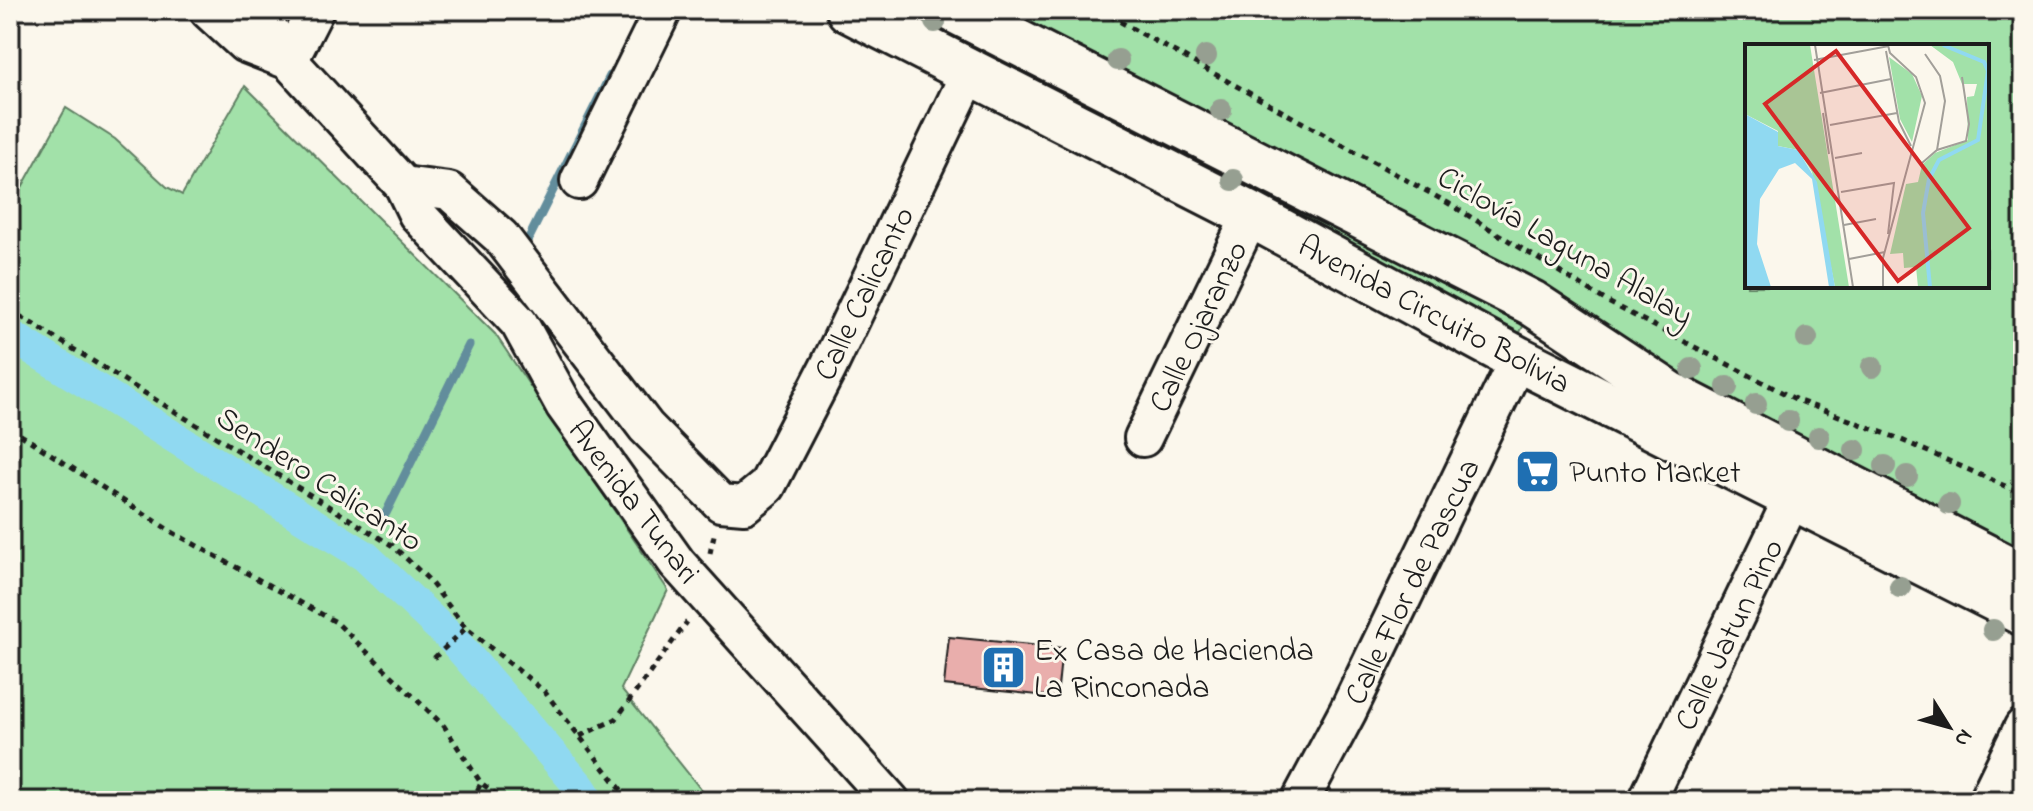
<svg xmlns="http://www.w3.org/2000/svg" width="2033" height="811" font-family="'Indie Flower',sans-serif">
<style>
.green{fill:#a2e1a9;stroke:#5f7e62;stroke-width:2;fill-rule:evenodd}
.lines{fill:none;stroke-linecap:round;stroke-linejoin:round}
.stream{stroke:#628d9c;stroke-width:9}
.canal{stroke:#90d9f1;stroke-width:32}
.building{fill:#e9aeac;stroke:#1c1c1c;stroke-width:2}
.street-casing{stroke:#1c1c1c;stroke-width:42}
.primary-casing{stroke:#1c1c1c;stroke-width:50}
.path{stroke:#1c1c1c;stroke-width:5;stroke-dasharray:6 6;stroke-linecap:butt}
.street{stroke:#fbf7ec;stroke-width:36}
.primary{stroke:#fbf7ec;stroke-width:44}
.tree{fill:#969f91}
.labels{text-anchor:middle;stroke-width:6;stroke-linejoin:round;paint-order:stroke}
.street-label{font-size:32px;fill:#1c1c1c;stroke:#fbf7ec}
.poi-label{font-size:32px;fill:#1c1c1c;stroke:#fbf7ec;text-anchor:start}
.inset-river{fill:none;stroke:#90d9f1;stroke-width:4}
.inset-road{fill:none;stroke:#a29f99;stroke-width:2}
.view{fill:#d62828;fill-opacity:0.15;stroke:#d62828;stroke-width:4}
.inset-edge{fill:none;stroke:#1c1c1c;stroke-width:4}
</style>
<rect width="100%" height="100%" fill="#fbf7ec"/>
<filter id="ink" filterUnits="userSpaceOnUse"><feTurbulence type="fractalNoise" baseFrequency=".0125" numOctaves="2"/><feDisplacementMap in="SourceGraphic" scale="16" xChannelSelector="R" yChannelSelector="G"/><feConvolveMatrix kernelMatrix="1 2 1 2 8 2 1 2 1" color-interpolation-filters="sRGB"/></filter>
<g filter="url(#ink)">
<g class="green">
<path d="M 877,10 L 925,10 L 1030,60 L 1527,319 L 1518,336 Z"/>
<path d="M 987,10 L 2023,10 L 2023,555 L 1807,446 ZM 1747,46 L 1987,46 L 1987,286 L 1747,286 Z"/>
<path d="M 245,86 L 495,334 L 668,590 L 621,689 L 710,801 L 10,801 L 10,209 L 66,108 L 115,139 L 167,187 L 182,195 Z"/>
</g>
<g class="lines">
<g class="stream">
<path d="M 529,238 L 610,76"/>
<path d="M 386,513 L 469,345"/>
</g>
<path class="canal" d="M 10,335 L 365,556 L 455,642 L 580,787 L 589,801"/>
</g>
<path class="building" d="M 949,637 L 1062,648 L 1057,697 L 944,685 Z"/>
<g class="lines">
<defs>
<g id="street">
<path d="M 208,10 L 245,44 L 289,61"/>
<path d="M 256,10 L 261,15 L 289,61 L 403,185 L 417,214 L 519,323 L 564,405 L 677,563 L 891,801"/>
<path d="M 289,61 L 315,10"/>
<path d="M 579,181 L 663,10"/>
<path d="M 403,185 L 449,191 L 501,237 L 646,427 L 721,503 L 744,505 L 767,486 L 828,368 L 970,72"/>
<path d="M 1143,438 L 1251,215"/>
<path d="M 1300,801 L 1348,711 L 1518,359"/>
<path d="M 1647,801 L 1804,474"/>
<path d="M 1987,801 L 2023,727"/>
</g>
<g id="primary">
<path d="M 849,10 L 1251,215 L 1518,359 L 2023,613"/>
<path d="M 954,10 L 1532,303 L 1670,394 L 2023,576"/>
</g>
</defs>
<use href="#street" class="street-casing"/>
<use href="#primary" class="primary-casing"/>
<g class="path">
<path d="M 1099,10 L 1448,203 L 1608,302 L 1797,400 L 1897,438 L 2023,494"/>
<path d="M 10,310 L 393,546 L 428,579 L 466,628 L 544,691 L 630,801"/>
<path d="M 10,428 L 172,532 L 336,622 L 444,726 L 481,783 L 505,801"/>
<path d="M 710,553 L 715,531"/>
<path d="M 434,658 L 466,628"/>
<path d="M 580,736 L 616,719 L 687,622"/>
<path d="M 472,801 L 481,783"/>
</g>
<use href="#street" class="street"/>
<use href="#primary" class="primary"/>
</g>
<g class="tree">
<circle cx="935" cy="22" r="11"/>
<circle cx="1206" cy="56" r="11"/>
<circle cx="1118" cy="60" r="11"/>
<circle cx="1221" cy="110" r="11"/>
<circle cx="1233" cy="180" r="11"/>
<circle cx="1807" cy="338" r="11"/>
<circle cx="1872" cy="367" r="11"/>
<circle cx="1692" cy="369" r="11"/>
<circle cx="1727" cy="387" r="11"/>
<circle cx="1756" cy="404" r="11"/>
<circle cx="1788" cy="421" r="11"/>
<circle cx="1819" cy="437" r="11"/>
<circle cx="1855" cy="450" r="11"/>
<circle cx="1885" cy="466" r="11"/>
<circle cx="1907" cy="476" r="11"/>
<circle cx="1949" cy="504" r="11"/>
<circle cx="1900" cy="587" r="11"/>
<circle cx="1993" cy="630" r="11"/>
</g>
</g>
<defs>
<symbol id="supermarket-square" viewBox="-11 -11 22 22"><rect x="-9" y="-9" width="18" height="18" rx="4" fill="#1f6fb2" stroke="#fbf7ec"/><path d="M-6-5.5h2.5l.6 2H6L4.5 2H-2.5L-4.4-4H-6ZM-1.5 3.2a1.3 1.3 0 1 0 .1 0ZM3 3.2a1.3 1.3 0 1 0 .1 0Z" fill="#fff"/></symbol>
<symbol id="building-square" viewBox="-11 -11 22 22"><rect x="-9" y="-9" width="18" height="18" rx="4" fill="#1f6fb2" stroke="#fbf7ec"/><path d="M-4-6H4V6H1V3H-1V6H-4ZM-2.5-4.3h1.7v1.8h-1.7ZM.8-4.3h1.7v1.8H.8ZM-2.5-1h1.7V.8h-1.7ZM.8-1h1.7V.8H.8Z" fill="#fff"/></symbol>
</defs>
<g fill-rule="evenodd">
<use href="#supermarket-square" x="1512" y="446" width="51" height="51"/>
<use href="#building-square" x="978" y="642" width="51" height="51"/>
</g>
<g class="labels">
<g class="street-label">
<text transform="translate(1566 245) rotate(30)" y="11">Ciclovía Laguna Alalay</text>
<text transform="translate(863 293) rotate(-64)" y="11">Calle Calicanto</text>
<text transform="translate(1435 313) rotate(28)" y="11">Avenida Circuito Bolivia</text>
<text transform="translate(1197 326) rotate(-64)" y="11">Calle Ojaranzo</text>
<text transform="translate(320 478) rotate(33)" y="11">Sendero Calicanto</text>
<text transform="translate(635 501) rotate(53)" y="11">Avenida Tunari</text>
<text transform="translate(1411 581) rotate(-64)" y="11">Calle Flor de Pascua</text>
<text transform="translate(1728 634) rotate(-64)" y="11">Calle Jatun Pino</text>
</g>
<g class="poi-label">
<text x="1569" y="482">Punto Market</text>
<text x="1034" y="660">Ex Casa de Hacienda<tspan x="1034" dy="37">La Rinconada</tspan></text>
</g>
</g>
<g transform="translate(1745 44)">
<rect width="244" height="244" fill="#fbf7ec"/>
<path d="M 0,1 L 65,1 L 104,243 L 90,243 L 67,128 L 53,106 L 33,102 L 33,87 L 0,70 ZM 185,1 L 244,1 L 244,243 L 173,243 L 171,223 L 159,224 L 158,209 L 145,210 L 161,140 L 173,138 L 177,121 L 190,109 L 223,96 L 222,53 L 229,52 L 232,40 L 217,40 L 208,18 ZM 144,13 L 167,30 L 177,52 L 167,98 L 155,75 Z" fill="#a2e1a9"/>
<path d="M 0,70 L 33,88 L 33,102 L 53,106 L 72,138 L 90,243 L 84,243 L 67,135 L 50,119 L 34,125 L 15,155 L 12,200 L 26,243 L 0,243 Z" fill="#90d9f1"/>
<path class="inset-river" d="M 185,243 L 178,169 L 184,135 L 194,116 L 233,96 L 243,27 L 239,18 L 198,1"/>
<path class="inset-road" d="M 70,1 L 108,243M 141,7 L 154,78 L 166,102M 180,10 L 195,32 L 200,57 L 192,106M 69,16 L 144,2M 75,49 L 146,35M 78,69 L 84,110M 85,81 L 152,69M 90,114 L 117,109M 177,119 L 192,106 L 221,97 L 224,80 L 217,33M 96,148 L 149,139 L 143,190M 99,181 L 131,175M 104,215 L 140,208M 138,243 L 138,214 L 180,59 L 171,33 L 145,9 L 143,1"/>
<path class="view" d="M 91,7 L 224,184 L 153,237 L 20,60 Z"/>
<rect width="244" height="244" class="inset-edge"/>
</g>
<rect width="2033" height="811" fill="none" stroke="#fbf7ec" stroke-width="40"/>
<rect x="20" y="20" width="1993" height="771" fill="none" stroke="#1c1c1c" stroke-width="3" filter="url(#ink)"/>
<g transform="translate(1949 727) rotate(127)" stroke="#fbf7ec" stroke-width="6" paint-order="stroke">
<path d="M0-6L14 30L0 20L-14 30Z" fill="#1c1c1c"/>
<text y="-12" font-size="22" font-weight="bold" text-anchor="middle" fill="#1c1c1c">N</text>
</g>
</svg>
